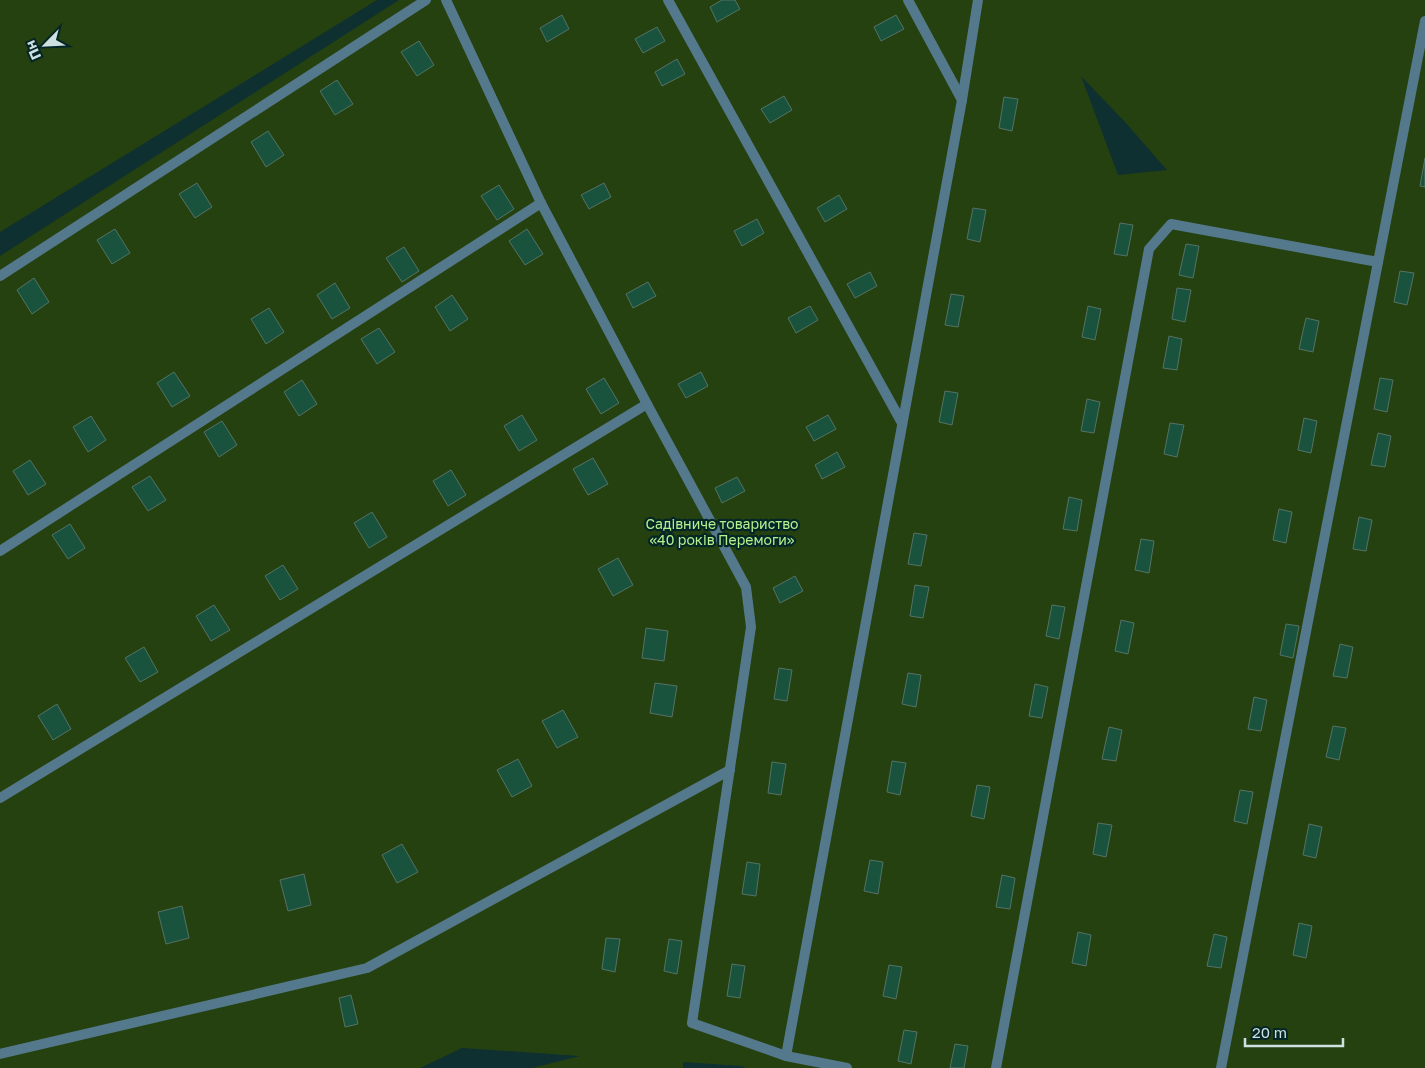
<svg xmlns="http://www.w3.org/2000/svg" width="1425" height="1068" font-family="'Golos Text',sans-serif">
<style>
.green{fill:#264110;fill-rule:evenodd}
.building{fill:#19533e;stroke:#557265}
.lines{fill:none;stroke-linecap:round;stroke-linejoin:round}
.lane{stroke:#54798c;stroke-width:10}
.labels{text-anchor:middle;stroke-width:4.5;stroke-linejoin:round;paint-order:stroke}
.park-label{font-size:14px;fill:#b5f28d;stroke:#042627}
</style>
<rect width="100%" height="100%" fill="#0e3031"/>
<g class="green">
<path d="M 0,0 L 377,0 L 0,232 Z"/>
<path d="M 399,0 L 1425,0 L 1425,1068 L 746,1068 L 742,1066 L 683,1062 L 683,1068 L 532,1068 L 580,1056 L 462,1048 L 420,1068 L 0,1068 L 0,256 ZM 1081,76 L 1125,122 L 1167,170 L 1118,175 Z"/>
</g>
<g class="building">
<path d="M 722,0 L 735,0 L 740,9 L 717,22 L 710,7 Z"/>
<path d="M 562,15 L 569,29 L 547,42 L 540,28 Z"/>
<path d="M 896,15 L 904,29 L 881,41 L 874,27 Z"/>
<path d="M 657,27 L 665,41 L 643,53 L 635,39 Z"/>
<path d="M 419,41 L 434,65 L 417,76 L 401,52 Z"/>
<path d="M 677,59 L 685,74 L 662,86 L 655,72 Z"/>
<path d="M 337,80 L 353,104 L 335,115 L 320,91 Z"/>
<path d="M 784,96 L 792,110 L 770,123 L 761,109 Z"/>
<path d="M 1004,97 L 1018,99 L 1012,131 L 999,128 Z"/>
<path d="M 268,131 L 284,155 L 266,167 L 251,142 Z"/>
<path d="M 1425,158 L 1425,187 L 1420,186 Z"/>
<path d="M 197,183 L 212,207 L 195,218 L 179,194 Z"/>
<path d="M 604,183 L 611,197 L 589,209 L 581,195 Z"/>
<path d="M 499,185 L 514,209 L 497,220 L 481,196 Z"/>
<path d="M 839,195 L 847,209 L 825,222 L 817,208 Z"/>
<path d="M 973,208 L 986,210 L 980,242 L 967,239 Z"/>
<path d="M 757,219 L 764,233 L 742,246 L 734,231 Z"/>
<path d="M 1120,223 L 1133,225 L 1127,256 L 1114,254 Z"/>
<path d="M 115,229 L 130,253 L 112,264 L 97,240 Z"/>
<path d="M 527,229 L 543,254 L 525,265 L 509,241 Z"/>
<path d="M 1186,244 L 1199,246 L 1193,278 L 1179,275 Z"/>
<path d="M 404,247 L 419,271 L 402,282 L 386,258 Z"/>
<path d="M 1400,271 L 1414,273 L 1407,305 L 1394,302 Z"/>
<path d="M 870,272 L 877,286 L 855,298 L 847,284 Z"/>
<path d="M 34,278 L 49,302 L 32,314 L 17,290 Z"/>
<path d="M 648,282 L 656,296 L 633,308 L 626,294 Z"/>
<path d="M 335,283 L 350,308 L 332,319 L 317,295 Z"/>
<path d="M 1177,288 L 1191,290 L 1185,322 L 1172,319 Z"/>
<path d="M 951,294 L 964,296 L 958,327 L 945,325 Z"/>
<path d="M 452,295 L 468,319 L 450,331 L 435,307 Z"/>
<path d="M 810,306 L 818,320 L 796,333 L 788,318 Z"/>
<path d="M 1088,306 L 1101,309 L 1095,340 L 1082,337 Z"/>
<path d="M 269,308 L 284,332 L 266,344 L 251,319 Z"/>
<path d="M 1306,318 L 1319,321 L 1313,352 L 1299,349 Z"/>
<path d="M 379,328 L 395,352 L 377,364 L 361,339 Z"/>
<path d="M 1169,336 L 1182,339 L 1177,370 L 1163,368 Z"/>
<path d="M 174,372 L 190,396 L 172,407 L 157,383 Z"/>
<path d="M 701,372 L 708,386 L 686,398 L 678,384 Z"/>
<path d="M 604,378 L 619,403 L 601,414 L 586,389 Z"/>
<path d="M 1380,378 L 1393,380 L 1387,412 L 1374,409 Z"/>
<path d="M 302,380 L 317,404 L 299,416 L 284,392 Z"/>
<path d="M 945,391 L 958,393 L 952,425 L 939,422 Z"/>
<path d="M 1087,399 L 1100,402 L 1094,433 L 1081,431 Z"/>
<path d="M 522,415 L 537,440 L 519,451 L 504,426 Z"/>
<path d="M 828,415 L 836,429 L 814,441 L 806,427 Z"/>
<path d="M 91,416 L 106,440 L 88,452 L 73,427 Z"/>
<path d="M 1304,418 L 1317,421 L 1311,453 L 1298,450 Z"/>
<path d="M 222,421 L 237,445 L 219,457 L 204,432 Z"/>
<path d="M 1170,423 L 1184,425 L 1177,457 L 1164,454 Z"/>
<path d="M 1378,433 L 1391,436 L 1385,467 L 1371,465 Z"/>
<path d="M 837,452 L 845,467 L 822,479 L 815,465 Z"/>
<path d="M 593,458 L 608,484 L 588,495 L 573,469 Z"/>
<path d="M 30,460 L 46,484 L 28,495 L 13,471 Z"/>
<path d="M 451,470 L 466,495 L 448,506 L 433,481 Z"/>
<path d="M 150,476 L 166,500 L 148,511 L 132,487 Z"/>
<path d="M 737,477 L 745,491 L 722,503 L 715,488 Z"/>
<path d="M 1069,497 L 1082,500 L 1077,531 L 1063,529 Z"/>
<path d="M 1279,509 L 1292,512 L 1286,543 L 1273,540 Z"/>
<path d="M 372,512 L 387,537 L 369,548 L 354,523 Z"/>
<path d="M 1359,517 L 1372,520 L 1366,551 L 1353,549 Z"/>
<path d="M 70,524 L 85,548 L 68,559 L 52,535 Z"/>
<path d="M 914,533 L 927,535 L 921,566 L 908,564 Z"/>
<path d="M 1141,539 L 1154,541 L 1149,573 L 1135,570 Z"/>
<path d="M 618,558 L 633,585 L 613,596 L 598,569 Z"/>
<path d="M 283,565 L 298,589 L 280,600 L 265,576 Z"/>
<path d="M 795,576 L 803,591 L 780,603 L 773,588 Z"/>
<path d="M 915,585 L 929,587 L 923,618 L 910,616 Z"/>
<path d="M 214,605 L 230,630 L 211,641 L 196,616 Z"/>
<path d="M 1052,605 L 1065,607 L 1059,639 L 1046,636 Z"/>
<path d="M 1121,620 L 1134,623 L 1128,654 L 1115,651 Z"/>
<path d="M 1286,624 L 1299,626 L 1293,658 L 1280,655 Z"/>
<path d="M 646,628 L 668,631 L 664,661 L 642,658 Z"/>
<path d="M 1340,644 L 1353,647 L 1347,678 L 1333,676 Z"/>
<path d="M 144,647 L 158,672 L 140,682 L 125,658 Z"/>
<path d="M 779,668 L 792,670 L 787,701 L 774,699 Z"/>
<path d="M 908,673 L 921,675 L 916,707 L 902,704 Z"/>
<path d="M 655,683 L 677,686 L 672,717 L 650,713 Z"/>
<path d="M 1035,684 L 1048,687 L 1042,718 L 1029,716 Z"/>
<path d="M 1254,697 L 1267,700 L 1261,731 L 1248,729 Z"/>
<path d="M 57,704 L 71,729 L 53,740 L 38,716 Z"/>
<path d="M 563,710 L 578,737 L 557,748 L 542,721 Z"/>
<path d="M 1333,726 L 1346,728 L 1339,760 L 1326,757 Z"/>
<path d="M 1109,727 L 1122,730 L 1116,761 L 1102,759 Z"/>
<path d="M 518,759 L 532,786 L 512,797 L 497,770 Z"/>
<path d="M 892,761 L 906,763 L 900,795 L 887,792 Z"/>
<path d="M 772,762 L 786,764 L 781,795 L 768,793 Z"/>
<path d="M 977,785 L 990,787 L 984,819 L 971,816 Z"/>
<path d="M 1240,790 L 1253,792 L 1247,824 L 1234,821 Z"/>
<path d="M 1098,823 L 1112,825 L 1106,857 L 1093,854 Z"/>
<path d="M 1309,824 L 1322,827 L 1316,858 L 1303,855 Z"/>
<path d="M 402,844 L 418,872 L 397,883 L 382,855 Z"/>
<path d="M 870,860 L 883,862 L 878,894 L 864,891 Z"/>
<path d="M 747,862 L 760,864 L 756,896 L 742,894 Z"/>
<path d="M 304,874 L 311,905 L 288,911 L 280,880 Z"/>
<path d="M 1002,875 L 1015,878 L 1010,909 L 996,907 Z"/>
<path d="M 182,906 L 189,938 L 166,944 L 158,912 Z"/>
<path d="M 1299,923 L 1312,926 L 1306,958 L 1293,955 Z"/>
<path d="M 1078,932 L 1091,935 L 1086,966 L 1072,963 Z"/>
<path d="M 1214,934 L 1227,937 L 1221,968 L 1207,966 Z"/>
<path d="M 606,938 L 620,939 L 615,972 L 602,969 Z"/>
<path d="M 669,939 L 682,941 L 677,974 L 664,971 Z"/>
<path d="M 732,964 L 745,966 L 740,998 L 727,996 Z"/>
<path d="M 889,965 L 902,967 L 896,999 L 883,996 Z"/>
<path d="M 351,995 L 358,1024 L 345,1027 L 339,998 Z"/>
<path d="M 904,1030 L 917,1032 L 911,1064 L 898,1061 Z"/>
<path d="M 955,1044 L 968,1046 L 964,1068 L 950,1068 Z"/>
</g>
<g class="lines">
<g class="lane">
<path d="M 446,0 L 541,203 L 647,404 L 746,587 L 751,627 L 692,1023 L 786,1056 L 847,1068"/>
<path d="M 668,0 L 902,423"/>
<path d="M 908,0 L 962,100"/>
<path d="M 0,276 L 426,0"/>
<path d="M 0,551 L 541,203"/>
<path d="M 0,798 L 647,404"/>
<path d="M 0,1054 L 367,968 L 730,770"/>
<path d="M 786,1056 L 962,100 L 978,0"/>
<path d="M 996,1068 L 1149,249 L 1171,224 L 1378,262"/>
<path d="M 1221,1068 L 1425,21"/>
</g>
</g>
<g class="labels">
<g class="park-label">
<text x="722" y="529">Садівниче товариство<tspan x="722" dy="16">«40 років Перемоги»</tspan></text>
</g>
</g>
<g transform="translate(45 45) rotate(246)" stroke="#042627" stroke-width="4" paint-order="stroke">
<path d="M0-4L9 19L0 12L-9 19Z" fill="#cee0e0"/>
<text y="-8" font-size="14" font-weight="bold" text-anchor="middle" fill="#cee0e0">Пн</text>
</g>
<path d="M1245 1038v8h98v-8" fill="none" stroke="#cee0e0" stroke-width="2.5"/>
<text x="1252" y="1038" font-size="15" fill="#cee0e0" stroke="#042627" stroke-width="4" paint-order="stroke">20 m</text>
</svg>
